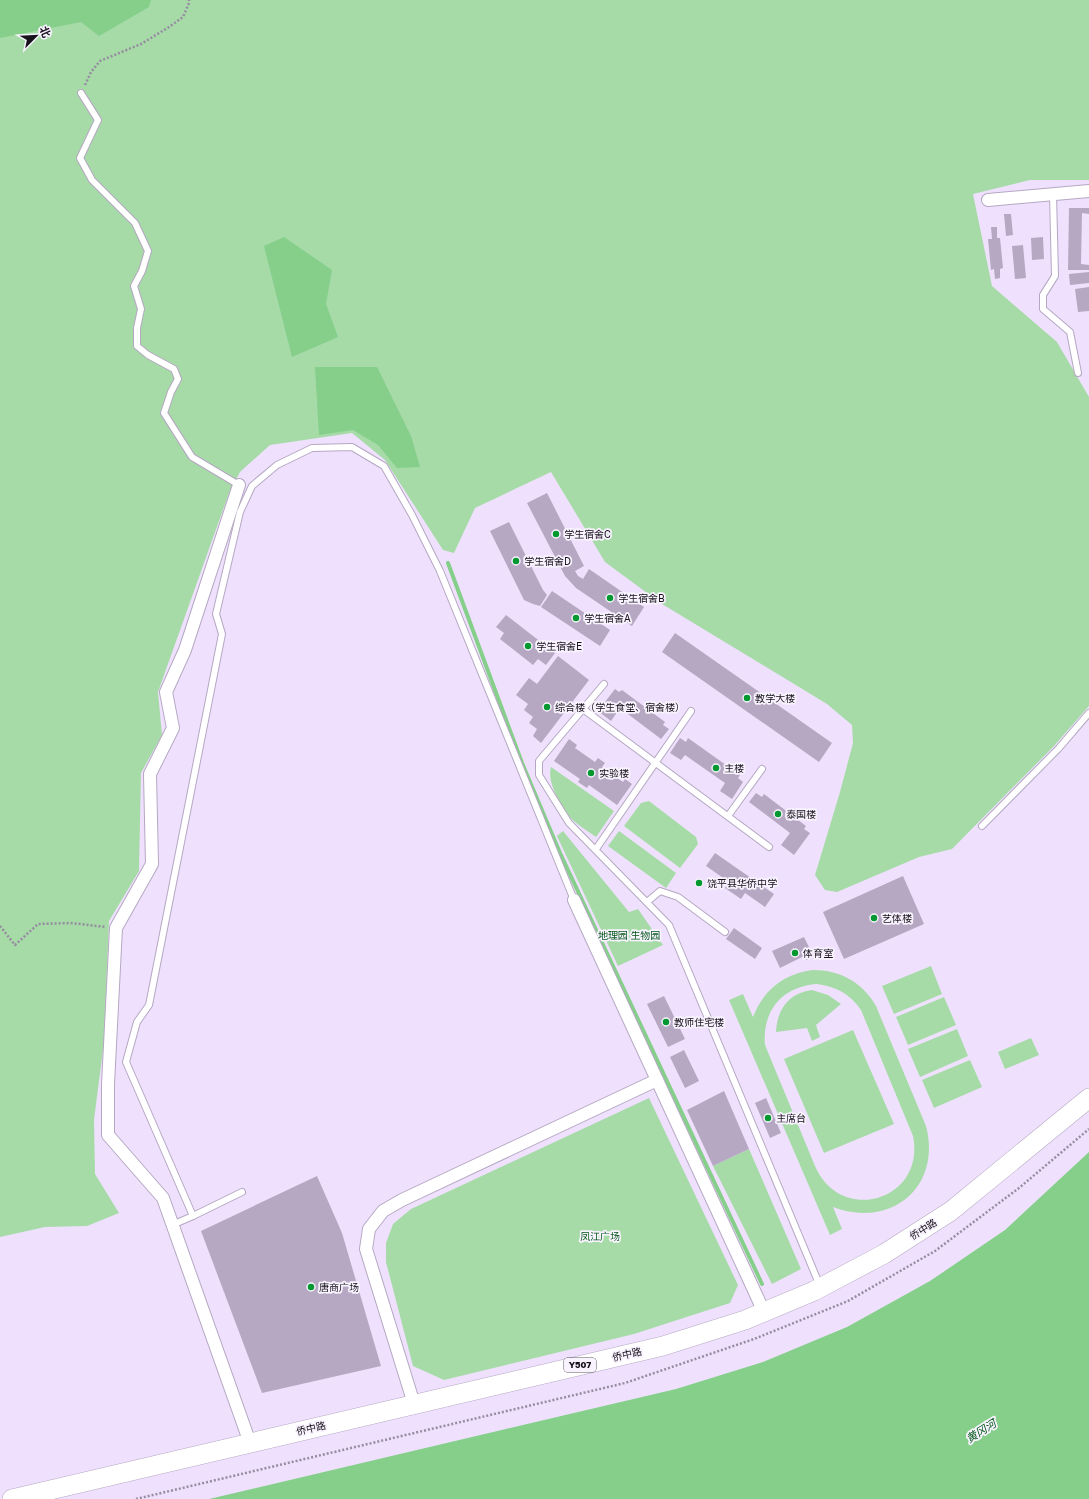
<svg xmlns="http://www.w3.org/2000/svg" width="1089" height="1499" font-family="'Golos Text','Noto Sans SC',sans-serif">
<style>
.green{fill:#a6dba8;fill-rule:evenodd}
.water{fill:#85cf8b}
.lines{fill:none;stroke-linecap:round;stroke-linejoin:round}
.stream{stroke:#85cf8b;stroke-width:4}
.building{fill:#b6a8c2}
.service-casing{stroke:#b5a8c2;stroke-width:8}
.minor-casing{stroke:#b5a8c2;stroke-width:14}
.primary-casing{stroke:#b5a8c2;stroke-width:20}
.path{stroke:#968ca0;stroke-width:2.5;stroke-dasharray:2 2;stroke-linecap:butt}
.service{stroke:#fff;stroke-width:6}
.minor{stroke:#fff;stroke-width:12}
.primary{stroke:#fff;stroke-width:19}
.poi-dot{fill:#019830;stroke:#f8f3fe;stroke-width:1.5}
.labels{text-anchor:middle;stroke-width:3.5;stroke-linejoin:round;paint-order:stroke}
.shield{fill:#f8f3fe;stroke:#5a555e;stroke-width:1}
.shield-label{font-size:9px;font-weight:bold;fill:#16111a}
.poi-label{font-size:10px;fill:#16111a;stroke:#f8f3fe;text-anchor:start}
.park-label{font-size:10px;fill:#03581a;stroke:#f8f3fe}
.street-label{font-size:10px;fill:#16111a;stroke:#f8f3fe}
.water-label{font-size:11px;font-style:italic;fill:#085b1c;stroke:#f8f3fe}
</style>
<rect width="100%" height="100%" fill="#efe1fd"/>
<g class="green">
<path d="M 0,0 L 1089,0 L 1089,180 L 1030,180 L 973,194 L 992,286 L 1057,342 L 1089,397 L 1089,706 L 1054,746 L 952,849 L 919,857 L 837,892 L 825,890 L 815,875 L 840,792 L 853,743 L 852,725 L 827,704 L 662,604 L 605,562 L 551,472 L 475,508 L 454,553 L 443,550 L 385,460 L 352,433 L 270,445 L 240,472 L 229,493 L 158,692 L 162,735 L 141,773 L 139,871 L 109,921 L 104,1042 L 94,1120 L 95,1174 L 119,1213 L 87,1226 L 45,1227 L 0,1237 Z"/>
<path d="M 551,767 L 614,811 L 596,837 C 589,832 581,827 575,822 C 563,812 546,782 551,767 Z"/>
<path d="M 649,801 L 696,837 L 698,844 L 680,868 L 624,826 L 641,803 Z"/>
<path d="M 563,831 L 629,912 L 638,909 L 663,945 L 618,966 L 557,836 Z"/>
<path d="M 619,831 L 676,873 L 666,888 L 608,846 Z"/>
<path d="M 931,966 L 942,994 L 894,1014 L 882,986 Z"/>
<path d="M 813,970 C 841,970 863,983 876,1006 L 926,1126 C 942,1187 891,1229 833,1207 L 842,1229 L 830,1235 L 729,1000 L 743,994 L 753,1017 C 763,990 785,973 813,970 ZM 816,984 C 836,986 850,994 861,1010 L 913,1136 C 926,1200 841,1226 815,1166 L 765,1045 C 762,1011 782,987 816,984 Z"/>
<path d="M 812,990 L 828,995 L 841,1004 L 816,1025 L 820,1037 L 812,1041 L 807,1028 L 776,1032 C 777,1009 789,993 812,990 Z"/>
<path d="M 944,997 L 956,1025 L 908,1045 L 896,1017 Z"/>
<path d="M 957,1029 L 968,1056 L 920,1077 L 908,1049 Z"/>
<path d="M 853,1030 L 894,1124 L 824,1153 L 784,1059 Z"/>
<path d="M 1031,1038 L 1039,1055 L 1005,1069 L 998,1052 Z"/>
<path d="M 970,1060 L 982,1087 L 934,1108 L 922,1080 Z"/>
<path d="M 649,1098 L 738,1285 L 730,1303 L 634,1334 L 444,1380 L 413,1366 L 386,1262 L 386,1243 L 393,1224 L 411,1209 Z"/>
<path d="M 749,1149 L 801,1269 L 772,1284 L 713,1166 Z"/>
</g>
<g class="water">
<path d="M 0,0 L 151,0 L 149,7 L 99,36 L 81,22 L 0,38 Z"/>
<path d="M 284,237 L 332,270 L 326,304 L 338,337 L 292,357 L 264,246 Z"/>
<path d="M 315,367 L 377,367 L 411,436 L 420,467 L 397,468 L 378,445 L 353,430 L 319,435 Z"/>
<path d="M 1089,1152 L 1089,1499 L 209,1499 L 676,1389 L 763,1362 L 847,1327 L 930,1281 L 1005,1230 Z"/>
</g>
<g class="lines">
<path class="stream" d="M 448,563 L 522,763 L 560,853 L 762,1284"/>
</g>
<g class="building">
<path d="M 1069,208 L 1089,208 L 1089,214 L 1082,213 L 1081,264 L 1089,265 L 1089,270 L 1068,270 Z"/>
<path d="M 1004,214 L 1011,214 L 1013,235 L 1006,236 Z"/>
<path d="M 991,227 L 997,227 L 997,238 L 1000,238 L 1003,268 L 1000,269 L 1000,278 L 995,279 L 994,269 L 991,270 L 988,239 L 992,239 Z"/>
<path d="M 1043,237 L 1044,259 L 1032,260 L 1031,238 Z"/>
<path d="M 1023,245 L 1026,278 L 1015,279 L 1012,246 Z"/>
<path d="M 1089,272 L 1089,283 L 1070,285 L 1069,274 Z"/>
<path d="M 1089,287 L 1089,311 L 1078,312 L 1075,289 Z"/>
<path d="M 547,493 L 584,566 L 575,571 L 578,576 L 583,579 L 589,569 L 644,607 L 632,626 L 576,588 L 565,576 L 527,503 Z"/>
<path d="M 509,522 L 543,590 L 547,595 L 540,606 L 533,604 L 524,600 L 490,531 Z"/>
<path d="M 552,591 L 610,630 L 600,646 L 541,607 Z"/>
<path d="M 506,615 L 555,653 L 546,665 L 538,659 L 533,665 L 500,639 L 504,633 L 496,627 Z"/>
<path d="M 675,633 L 832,743 L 819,762 L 662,652 Z"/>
<path d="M 558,656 L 589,680 L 541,743 L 533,736 L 537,729 L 529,723 L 533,717 L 524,710 L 528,704 L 516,695 L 529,678 L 537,684 Z"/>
<path d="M 615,689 L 619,692 L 622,690 L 665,722 L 663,725 L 669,729 L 661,739 L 620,708 L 611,721 L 598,711 Z"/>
<path d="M 680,738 L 686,742 L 688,738 L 740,775 L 738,778 L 743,782 L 732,799 L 720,791 L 725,783 L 685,755 L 681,760 L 670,753 Z"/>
<path d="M 569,739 L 577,745 L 575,748 L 595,762 L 598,758 L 605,763 L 602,767 L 623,782 L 625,779 L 632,784 L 617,805 L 589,785 L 587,788 L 578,782 L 580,779 L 554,761 Z"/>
<path d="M 756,793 L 762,797 L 764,794 L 806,826 L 804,829 L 810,833 L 794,855 L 781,845 L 790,833 L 749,802 Z"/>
<path d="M 715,853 L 774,894 L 765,907 L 745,893 L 741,899 L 725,888 L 729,882 L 706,866 Z"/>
<path d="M 903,876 L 924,924 L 844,959 L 823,912 Z"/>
<path d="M 734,928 L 762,948 L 755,959 L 726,939 Z"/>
<path d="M 804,937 L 811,951 L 815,949 L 818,955 L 806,960 L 804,956 L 780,968 L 772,951 Z"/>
<path d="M 664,996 L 685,1039 L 668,1047 L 647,1004 Z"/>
<path d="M 684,1050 L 699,1081 L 685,1088 L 670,1057 Z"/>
<path d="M 724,1091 L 749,1149 L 713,1166 L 687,1110 Z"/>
<path d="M 766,1098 L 781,1133 L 770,1138 L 755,1103 Z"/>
<path d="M 317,1176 L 342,1233 L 381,1366 L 262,1393 L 201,1231 Z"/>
</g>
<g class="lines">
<defs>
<g id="service">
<path d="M 81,93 L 98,120 L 80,158 L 92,180 L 135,223 L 148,251 L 142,271 L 134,286 L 141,309 L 137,328 L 137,346 L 148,355 L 174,369 L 178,379 L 171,392 L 164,413 L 192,457 L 239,485"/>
<path d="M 1053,194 L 1055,276 L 1043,295 L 1043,309 L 1070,332 L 1078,373"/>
<path d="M 604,684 L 539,761 L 539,775 L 569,823 L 669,925 L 820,1286"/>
<path d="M 583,709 L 769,847"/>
<path d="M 728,816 L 762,769"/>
<path d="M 982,826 L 1059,748 L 1089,713"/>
<path d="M 596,849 L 691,711"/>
<path d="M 647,902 L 660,891 L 678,897 L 725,932"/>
<path d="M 193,1216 L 242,1192"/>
<path d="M 172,1225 L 193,1216 L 126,1062 L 137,1022 L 149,1005 L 222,634 L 216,614 L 240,512 L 252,486 L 277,465 L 312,448 L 352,447 L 384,466 L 412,515 L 440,571 L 574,900"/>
</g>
<g id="minor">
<path d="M 988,200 L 1089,191"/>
<path d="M 239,485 L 185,650 L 166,692 L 173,728 L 150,774 L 152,864 L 116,928 L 108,1084 L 108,1135 L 163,1198 L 250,1443"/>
<path d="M 574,900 L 764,1312"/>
<path d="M 414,1404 L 366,1249 L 369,1229 L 383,1211 L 402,1200 L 657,1080"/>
</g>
<path id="primary" d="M 12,1499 L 663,1346 L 745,1320 L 814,1291 L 884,1254 L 951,1211 L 1089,1098"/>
</defs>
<use href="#service" class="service-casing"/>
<use href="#minor" class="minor-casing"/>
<use href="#primary" class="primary-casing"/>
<g class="path">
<path d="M 85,85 L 91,72 L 100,61 L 141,44 L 169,27 L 183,17 L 189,3 L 189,0"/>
<path d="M 0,926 L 15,945 L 38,924 L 71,923 L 106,927"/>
<path d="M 136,1499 L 625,1383 L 754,1339 L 848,1301 L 935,1251 L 1019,1188 L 1089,1129"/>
</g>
<use href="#service" class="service"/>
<use href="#minor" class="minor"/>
<use href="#primary" class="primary"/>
</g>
<g class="poi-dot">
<circle cx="556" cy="534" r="4"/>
<circle cx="516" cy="561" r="4"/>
<circle cx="610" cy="598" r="4"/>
<circle cx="576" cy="618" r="4"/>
<circle cx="528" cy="646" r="4"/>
<circle cx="747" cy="698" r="4"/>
<circle cx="547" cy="707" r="4"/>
<circle cx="716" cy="768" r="4"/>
<circle cx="591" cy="773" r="4"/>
<circle cx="778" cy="814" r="4"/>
<circle cx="699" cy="883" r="4"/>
<circle cx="874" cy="918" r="4"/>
<circle cx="795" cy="953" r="4"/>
<circle cx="666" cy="1022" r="4"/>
<circle cx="768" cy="1118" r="4"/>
<circle cx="311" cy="1287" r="4"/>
</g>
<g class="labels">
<rect class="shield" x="564" y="1358" width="32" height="14" rx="3"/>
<g class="shield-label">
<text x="580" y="1368">Y507</text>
</g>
<g class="poi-label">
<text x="564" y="538">学生宿舍C</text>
<text x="524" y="565">学生宿舍D</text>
<text x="618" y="602">学生宿舍B</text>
<text x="584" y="622">学生宿舍A</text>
<text x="536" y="650">学生宿舍E</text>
<text x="755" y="702">教学大楼</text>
<text x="555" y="711">综合楼（学生食堂、宿舍楼）</text>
<text x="724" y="772">主楼</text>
<text x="599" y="777">实验楼</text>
<text x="786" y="818">泰国楼</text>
<text x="707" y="887">饶平县华侨中学</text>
<text x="882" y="922">艺体楼</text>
<text x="803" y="957">体育室</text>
<text x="674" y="1026">教师住宅楼</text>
<text x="776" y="1122">主席台</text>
<text x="319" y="1291">唐商广场</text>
</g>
<g class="park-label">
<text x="629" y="939">地理园 生物园</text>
<text x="600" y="1240">凤江广场</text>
</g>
<g class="street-label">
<text transform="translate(923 1229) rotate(-32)" y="4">侨中路</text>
<text transform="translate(627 1354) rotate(-13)" y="4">侨中路</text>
<text transform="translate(311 1428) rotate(-13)" y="4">侨中路</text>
</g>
<g class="water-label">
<text transform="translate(981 1431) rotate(-32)" y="4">黄冈河</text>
</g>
</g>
<g transform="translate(36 36) rotate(66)" stroke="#f8f3fe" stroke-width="3" paint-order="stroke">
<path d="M0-3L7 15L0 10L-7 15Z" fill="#16111a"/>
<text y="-6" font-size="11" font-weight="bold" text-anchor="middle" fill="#16111a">北</text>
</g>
</svg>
